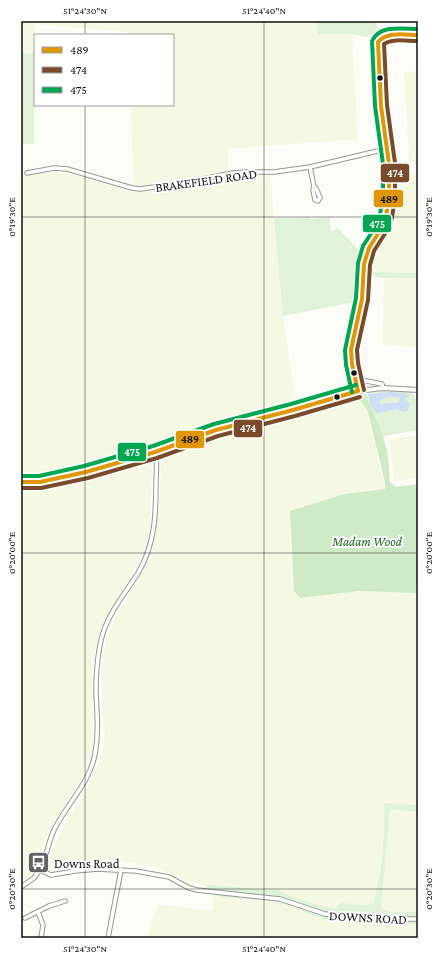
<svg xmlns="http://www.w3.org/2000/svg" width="439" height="959" font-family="'Crimson Pro',serif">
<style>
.farmland{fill:#f5f9e4}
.green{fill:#e0f2d8}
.forest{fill:#cfeac6}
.water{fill:#cedef6;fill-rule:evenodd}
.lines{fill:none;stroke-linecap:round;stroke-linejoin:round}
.minor-casing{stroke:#979795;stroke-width:5.5}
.tertiary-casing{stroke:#979795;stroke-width:6}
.minor{stroke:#fffffe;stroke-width:3.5}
.tertiary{stroke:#fffffe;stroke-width:4}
.bus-1-casing{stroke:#fff;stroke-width:7}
.bus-2-casing{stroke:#fff;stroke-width:7}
.bus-3-casing{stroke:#fff;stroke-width:7}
.bus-1{stroke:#e09702;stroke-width:4}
.bus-2{stroke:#7a4b2a;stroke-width:4}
.bus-3{stroke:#00a651;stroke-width:4}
.ticks{fill:none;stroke:#111;stroke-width:1;stroke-opacity:0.45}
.bus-dot{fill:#111;stroke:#fff;stroke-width:1.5}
.labels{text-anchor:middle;stroke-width:4;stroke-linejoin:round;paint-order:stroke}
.street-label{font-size:13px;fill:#111;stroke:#fff}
.park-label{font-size:13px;font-style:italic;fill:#226825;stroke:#fff}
.poi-label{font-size:13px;fill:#111;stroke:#fff;text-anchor:start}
.line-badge{stroke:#fff;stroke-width:1.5}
.badge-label{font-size:11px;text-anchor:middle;font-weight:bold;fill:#fff}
.pale-badge-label{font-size:11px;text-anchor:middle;font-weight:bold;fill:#111}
.neatline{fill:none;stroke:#111;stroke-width:1.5}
.ticks-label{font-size:10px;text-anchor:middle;fill:#111}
</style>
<rect width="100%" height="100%" fill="#fcfdf7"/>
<g class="farmland">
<path d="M 21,21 L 317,21 L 319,34 L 352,34 L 358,139 L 228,149 L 228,174 L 183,179 L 134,187 L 130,105 L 173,105 L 173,35 L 128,35 L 127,32 L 35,24 L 35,54 L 21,53 Z"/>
<path d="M 418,71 L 418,348 L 382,344 L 384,275 L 367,274 L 367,262 L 391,206 L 393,176 L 416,173 L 415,164 L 410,163 L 409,158 L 404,73 Z"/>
<path d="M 52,173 L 71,174 L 134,193 L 242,175 L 270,173 L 283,316 L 297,407 L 217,426 L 91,465 L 34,479 L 21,478 L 21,176 Z"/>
<path d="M 357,396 L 368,412 L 385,489 L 344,494 L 290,512 L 294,591 L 300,598 L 359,591 L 416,593 L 415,598 L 418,598 L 418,809 L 388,806 L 375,905 L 362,905 L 340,904 L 335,908 L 319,906 L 286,894 L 279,890 L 255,889 L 188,882 L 158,868 L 122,861 L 90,860 L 50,868 L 50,858 L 59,836 L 68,818 L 86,792 L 102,755 L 105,732 L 102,707 L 101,663 L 107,638 L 115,618 L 151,556 L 159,510 L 161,464 L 168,455 L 218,437 Z"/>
<path d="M 418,435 L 418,477 L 394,482 L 391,454 L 388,440 Z"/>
<path d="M 152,463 L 150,533 L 142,558 L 121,591 L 101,628 L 92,658 L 93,753 L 82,778 L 49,830 L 34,873 L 21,882 L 21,487 L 43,487 Z"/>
<path d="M 390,809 L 418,812 L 418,912 L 390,912 L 381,909 Z"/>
<path d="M 214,895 L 227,898 L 274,901 L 296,908 L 308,914 L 327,920 L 416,924 L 418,925 L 418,938 L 147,938 L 158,904 L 212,911 Z"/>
</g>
<g class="green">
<path d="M 317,21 L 377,21 L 377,39 L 352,34 L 318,34 Z"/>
<path d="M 21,53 L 35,54 L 34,144 L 21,144 Z"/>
<path d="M 391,178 L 394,179 C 394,192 394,206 389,219 C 384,233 368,254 368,267 L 372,272 L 418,273 L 418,278 L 383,278 L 364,275 L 365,260 L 388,212 L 391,196 Z"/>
<path d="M 310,217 L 311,219 L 330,217 L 331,232 L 338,228 L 359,250 L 358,255 L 363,256 L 359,272 L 360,301 L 283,316 L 274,218 L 293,218 Z"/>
<path d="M 383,391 L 412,392 L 418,403 L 418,430 L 379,437 L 366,394 Z"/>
<path d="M 384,803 L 418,805 L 418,812 L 390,809 L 381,908 L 390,912 L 418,912 L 418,918 L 383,918 L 377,916 L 376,918 L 321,912 L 295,902 L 274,896 L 209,890 L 204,884 L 255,889 L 279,890 L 286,894 L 318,905 L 335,908 L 341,903 L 362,905 L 373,904 C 381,879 386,830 384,803 Z"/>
<path d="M 214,894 L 279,899 L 322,915 L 418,920 L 418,925 L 327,920 L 308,914 L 296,908 L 274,901 L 227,898 L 214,895 Z"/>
</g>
<path class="forest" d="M 366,394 C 371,412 382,428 386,447 C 389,458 389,471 390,482 L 396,487 L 418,484 L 418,573 L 416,593 L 359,591 L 300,598 L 294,591 L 290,511 L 344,494 L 385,489 L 385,483 L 368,412 L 357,396 Z"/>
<path class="water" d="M 390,392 L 404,393 L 409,395 L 409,397 L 404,398 L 410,404 L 408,410 L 404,412 L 396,409 L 377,413 C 370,408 370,401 368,394 ZM 390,397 L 399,397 L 400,400 L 398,403 L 386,403 L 382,405 L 379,402 L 384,398 Z"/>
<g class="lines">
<defs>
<g id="minor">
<path d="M 310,167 L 314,187 L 313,190 L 315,200 L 318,201 L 320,198 L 316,188 L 314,187"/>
<path d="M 27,173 L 54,168 L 67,169 L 132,188 L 140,189 L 182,183 L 233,173 L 246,172 L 274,172 L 310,167 L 386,149"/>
<path d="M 356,379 L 382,384 L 383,388"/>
<path d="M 358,391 L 352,364 L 351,350 L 362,299 L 364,264 L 369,248 L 381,229 L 386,216 L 389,197 L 389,164 L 381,106 L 378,42 C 384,31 407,35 418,35"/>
<path d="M 40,870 C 47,857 48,841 55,828 C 68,803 90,782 95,754 C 99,733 97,714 96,693 C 96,673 97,653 103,633 C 110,611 126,592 138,573 C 155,545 156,514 156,482 C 156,472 158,462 155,452"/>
<path d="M 21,887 L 34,878 L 40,870 L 51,875 L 75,871 L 97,869 L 136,871 L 169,877 L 189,888 L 197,890 L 280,899 L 325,914 L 372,919 L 418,919"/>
<path d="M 38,912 L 43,925 L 41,938"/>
<path d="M 25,918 L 49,906 L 65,901"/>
<path d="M 108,938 L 121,870"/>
</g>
<path id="tertiary" d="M 21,482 L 40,482 L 63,478 L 86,472 L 155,452 L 216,430 L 293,410 L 358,391 L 383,388 L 418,390"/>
</defs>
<use href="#minor" class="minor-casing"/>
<use href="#tertiary" class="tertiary-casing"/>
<use href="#minor" class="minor"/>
<use href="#tertiary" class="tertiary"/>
<defs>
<g id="bus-1">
<path d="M 358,391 L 352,364 L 351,350 L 362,299 L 364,264 L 369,248 L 381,229 L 386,216 L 389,197 L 389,164 L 381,106 L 378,42 C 388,31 405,35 418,35"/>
<path d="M 21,482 L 40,482 L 86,472 L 155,452 L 216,430 L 293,410 L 358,391"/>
</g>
<g id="bus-2">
<path d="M 364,390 L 358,363 L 357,350 L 368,300 L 370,265 L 374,251 L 386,232 L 392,218 L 395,197 L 395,163 L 387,105 L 384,44 C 393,38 407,41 418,41"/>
<path d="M 21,488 L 41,488 L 88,478 L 157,458 L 218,436 L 295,416 L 360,397"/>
</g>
<g id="bus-3">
<path d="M 352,392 L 346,365 L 345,350 L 356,298 L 358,263 L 363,246 L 376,226 L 380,214 L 383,197 L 383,164 L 375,106 L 372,41 C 380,24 403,29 418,29"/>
<path d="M 21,476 L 39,476 L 84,466 L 153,446 L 214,424 L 291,404 L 356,385"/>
</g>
</defs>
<use href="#bus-1" class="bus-1-casing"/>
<use href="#bus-2" class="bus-2-casing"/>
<use href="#bus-3" class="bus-3-casing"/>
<use href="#bus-1" class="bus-1"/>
<use href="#bus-2" class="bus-2"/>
<use href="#bus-3" class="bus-3"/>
</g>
<path class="ticks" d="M 85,21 L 85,35M 264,21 L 264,938M 85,105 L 85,938M 21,217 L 418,217M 21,553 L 418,553M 21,889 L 418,889"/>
<defs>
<symbol id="bus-square" viewBox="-11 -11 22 22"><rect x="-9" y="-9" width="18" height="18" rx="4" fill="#636462" stroke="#fff"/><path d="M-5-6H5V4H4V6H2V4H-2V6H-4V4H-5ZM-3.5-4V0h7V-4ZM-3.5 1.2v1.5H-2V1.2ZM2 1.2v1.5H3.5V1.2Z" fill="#fff"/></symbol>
</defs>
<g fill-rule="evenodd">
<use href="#bus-square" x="26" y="850" width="25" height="25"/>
</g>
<g class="bus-dot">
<circle cx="380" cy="78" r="3.5"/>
<circle cx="354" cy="373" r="3.5"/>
<circle cx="337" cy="397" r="3.5"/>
</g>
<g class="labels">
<g class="street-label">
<text transform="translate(206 180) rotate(-8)" y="5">BRAKEFIELD ROAD</text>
<text transform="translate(368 917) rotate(3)" y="5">DOWNS ROAD</text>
</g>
<g class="park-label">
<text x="367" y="546">Madam Wood</text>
</g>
<g class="poi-label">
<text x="54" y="868">Downs Road</text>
</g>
</g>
<g class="line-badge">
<rect x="380" y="163" width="30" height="20" rx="4" fill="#7a4b2a"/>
<rect x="373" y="189" width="31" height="19" rx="4" fill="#e09702"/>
<rect x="362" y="214" width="30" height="19" rx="4" fill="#00a651"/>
<rect x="233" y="419" width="30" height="19" rx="4" fill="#7a4b2a"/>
<rect x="175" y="430" width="30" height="19" rx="4" fill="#e09702"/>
<rect x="117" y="442" width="30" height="20" rx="4" fill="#00a651"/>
</g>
<g class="badge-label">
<text x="395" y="177">474</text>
<text x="377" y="228">475</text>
<text x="248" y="432">474</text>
<text x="132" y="456">475</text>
</g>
<g class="pale-badge-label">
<text x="389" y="203">489</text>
<text x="190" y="443">489</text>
</g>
<rect width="439" height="959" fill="none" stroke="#ffffff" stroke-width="44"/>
<rect x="34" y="34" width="140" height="72" fill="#ffffff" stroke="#a0a0a0"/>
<rect x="42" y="47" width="20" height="6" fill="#e09702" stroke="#a0a0a0"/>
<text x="70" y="54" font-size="12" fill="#111111">489</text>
<rect x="42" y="67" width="20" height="6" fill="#7a4b2a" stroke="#a0a0a0"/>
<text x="70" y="74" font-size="12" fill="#111111">474</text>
<rect x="42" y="87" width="20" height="6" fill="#00a651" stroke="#a0a0a0"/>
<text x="70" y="94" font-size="12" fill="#111111">475</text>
<rect x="22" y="22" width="395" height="915" class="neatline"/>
<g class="ticks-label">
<text x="85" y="14">51°24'30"N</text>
<text x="264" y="14">51°24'40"N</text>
<text transform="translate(428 217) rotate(-90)" y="4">0°19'30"E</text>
<text transform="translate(11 217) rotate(-90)" y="4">0°19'30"E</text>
<text transform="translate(11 553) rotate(-90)" y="4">0°20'00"E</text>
<text transform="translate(428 553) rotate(-90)" y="4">0°20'00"E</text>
<text transform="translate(428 889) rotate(-90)" y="4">0°20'30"E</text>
<text transform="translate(11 889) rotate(-90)" y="4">0°20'30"E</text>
<text x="85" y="952">51°24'30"N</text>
<text x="264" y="952">51°24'40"N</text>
</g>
</svg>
